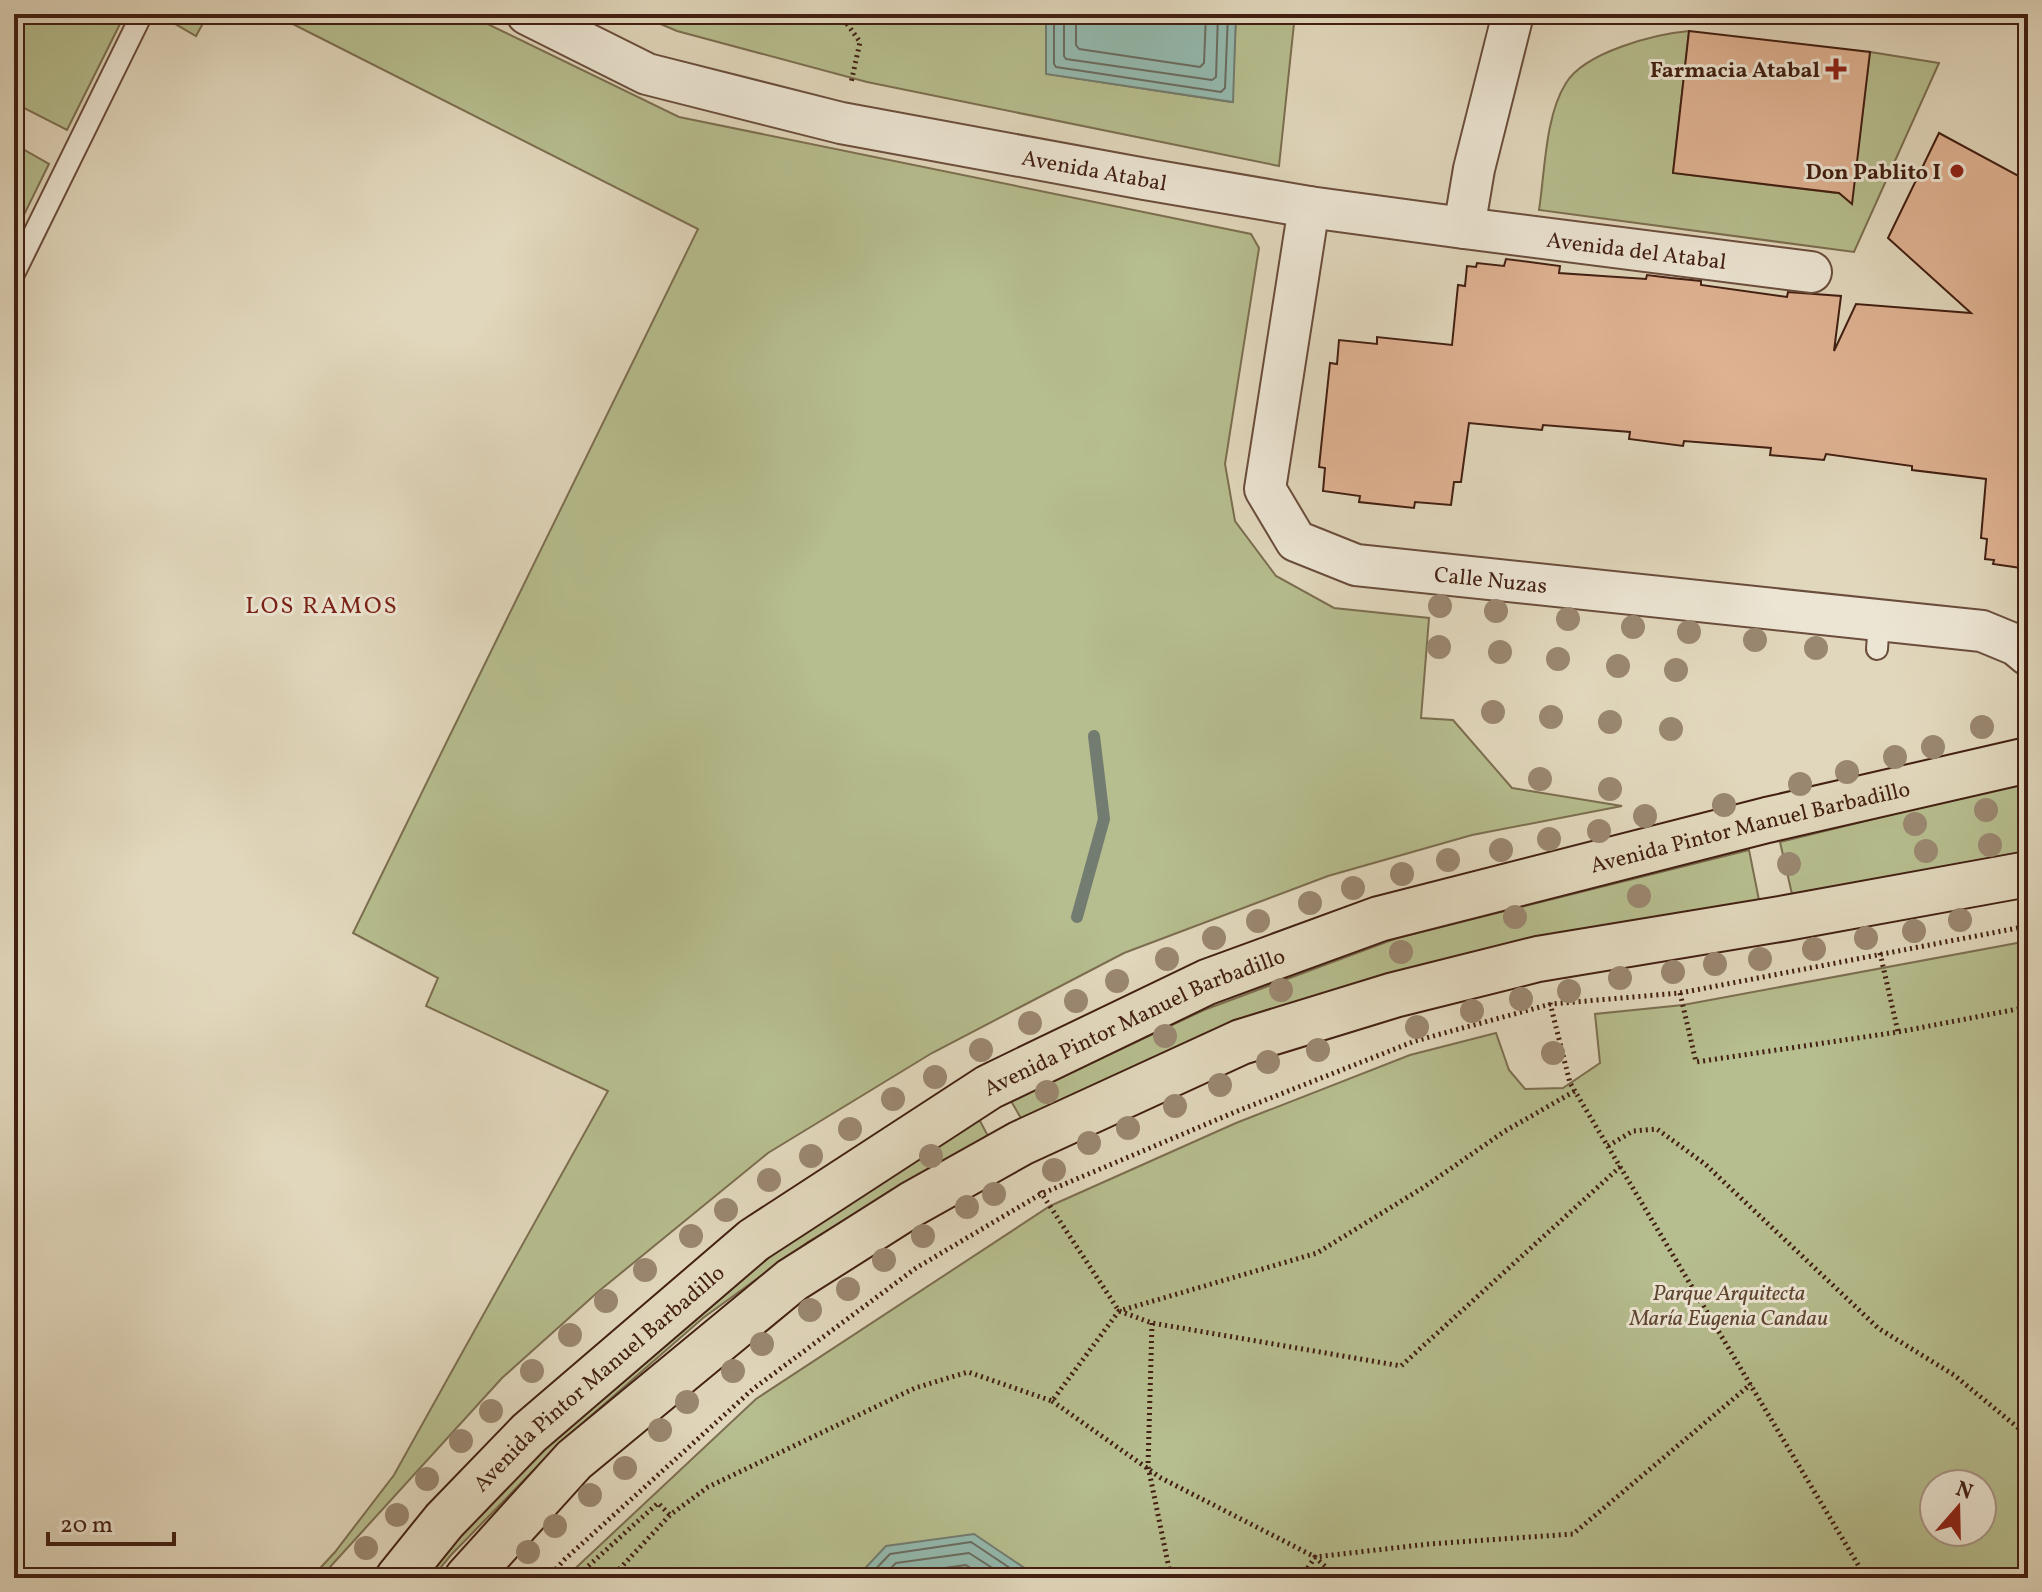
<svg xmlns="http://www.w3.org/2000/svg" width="2042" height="1592" font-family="Vollkorn,serif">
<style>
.green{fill:#b6bd8e;stroke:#7c6e50;stroke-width:2;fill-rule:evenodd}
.water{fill:#94baaf;stroke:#737c70;stroke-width:2}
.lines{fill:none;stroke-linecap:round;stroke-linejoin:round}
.shore{stroke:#6b6c60;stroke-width:2}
.stream{stroke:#737c70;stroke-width:12}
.building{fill:#dfb292;stroke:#421f12;stroke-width:2}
.service-casing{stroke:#6a4d3c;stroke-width:24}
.minor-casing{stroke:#6a4d3c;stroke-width:44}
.primary-casing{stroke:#421f12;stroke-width:48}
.path{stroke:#421f12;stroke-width:5;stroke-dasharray:2 4;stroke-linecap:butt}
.service{stroke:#ece5d3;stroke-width:20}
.minor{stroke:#ece5d3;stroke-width:40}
.primary{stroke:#e1d7bc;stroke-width:44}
.tree{fill:#9a8770}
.poi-dot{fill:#8f2418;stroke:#ece5d3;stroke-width:3}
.labels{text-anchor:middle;stroke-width:6;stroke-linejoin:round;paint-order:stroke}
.poi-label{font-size:22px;font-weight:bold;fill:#421f12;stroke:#ece5d3;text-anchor:end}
.street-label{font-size:22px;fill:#421f12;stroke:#ece5d3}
.park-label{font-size:22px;font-style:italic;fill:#5f4631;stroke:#ece5d3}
.neighbourhood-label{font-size:24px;letter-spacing:2px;fill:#7a1f14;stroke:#ece5d3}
</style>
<rect width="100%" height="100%" fill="#e1d7bc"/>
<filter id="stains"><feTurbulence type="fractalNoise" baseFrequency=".0025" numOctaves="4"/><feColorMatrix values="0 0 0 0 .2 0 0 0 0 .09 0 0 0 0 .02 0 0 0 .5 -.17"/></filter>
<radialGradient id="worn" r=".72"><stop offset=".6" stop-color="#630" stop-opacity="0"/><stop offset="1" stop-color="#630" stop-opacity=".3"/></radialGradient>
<g class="green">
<path d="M 14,14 L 125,14 L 67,130 L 14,103 Z"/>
<path d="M 176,14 L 208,14 L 196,36 L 172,22 Z"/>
<path d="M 273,14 L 467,14 L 679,117 L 1251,234 L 1259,248 L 1225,464 L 1235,521 L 1276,576 L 1334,608 L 1429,618 L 1421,718 L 1453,720 L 1512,788 L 1622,806 L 1472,835 L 1328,876 L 1124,953 L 932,1053 L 768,1153 L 599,1291 L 502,1378 L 320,1578 L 311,1578 L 335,1552 L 394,1475 L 608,1091 L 426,1006 L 438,978 L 353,933 L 698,229 Z"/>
<path d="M 637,14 L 1046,14 L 1047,74 L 1232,102 L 1236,14 L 1295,14 L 1279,166 L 867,82 L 677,31 Z"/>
<path d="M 1689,31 L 1673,173 L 1852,195 L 1870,52 L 1939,63 L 1854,252 L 1539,210 C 1545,172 1545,116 1566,83 C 1585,52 1655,34 1689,31 Z"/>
<path d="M 14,144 L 49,164 L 14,235 Z"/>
<path d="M 2028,781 L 2028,852 L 1792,894 L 1780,842 Z"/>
<path d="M 1749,850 L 1759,900 L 1406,970 L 1022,1120 L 1011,1101 L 1204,1010 L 1397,938 Z"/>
<path d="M 2028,941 L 2028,1578 L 565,1578 L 756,1399 L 1050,1206 L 1236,1123 L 1410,1055 L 1496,1033 L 1509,1070 L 1525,1089 L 1563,1088 L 1600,1063 L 1595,1014 L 1683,1005 ZM 1934,1484 L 1982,1484 L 1982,1532 L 1934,1532 Z"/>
<path d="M 979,1119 L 988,1136 L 808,1242 L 703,1318 L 562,1441 L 451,1555 L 432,1578 L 419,1578 L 556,1434 L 798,1231 Z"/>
</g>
<g class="water">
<path d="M 1046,14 L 1236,14 L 1233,102 L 1046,74 Z"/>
<path d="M 974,1534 L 1032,1573 L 1033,1578 L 856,1578 L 886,1546 Z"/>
</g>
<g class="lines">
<g class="shore">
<path d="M 1054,14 L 1054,64 L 1056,67 L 1221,92 L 1225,88 L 1228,14"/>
<path d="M 1064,14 L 1064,56 L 1066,59 L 1212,80 L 1216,77 L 1218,14"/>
<path d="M 1076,14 L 1076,45 L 1079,49 L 1200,67 L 1204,63 L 1206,14"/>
<path d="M 867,1578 L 890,1554 L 971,1542 L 1025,1578"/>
<path d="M 881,1578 L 896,1563 L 969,1553 L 1008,1578"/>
<path d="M 897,1578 L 902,1574 L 966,1565 L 986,1578"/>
</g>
<path class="stream" d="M 1077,917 L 1104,819 L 1094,736"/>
</g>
<g class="building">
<path d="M 1689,31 L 1870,52 L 1852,204 L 1839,193 L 1673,173 Z"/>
<path d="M 1939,133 L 2028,181 L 2028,302 L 2018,413 L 2028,414 L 2028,569 L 1993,564 L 1994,560 L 1985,559 L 1987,539 L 1981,538 L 1986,479 L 1912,470 L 1912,466 L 1826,454 L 1824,460 L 1770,455 L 1771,448 L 1684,441 L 1683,446 L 1629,439 L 1630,432 L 1543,425 L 1542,430 L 1469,423 L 1461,482 L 1454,482 L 1451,505 L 1415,502 L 1414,508 L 1359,502 L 1360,496 L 1323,491 L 1325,468 L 1319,467 L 1330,363 L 1337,364 L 1339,340 L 1377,344 L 1377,337 L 1452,345 L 1458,285 L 1465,286 L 1467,266 L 1476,267 L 1477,263 L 1504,266 L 1506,259 L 1560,266 L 1559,273 L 1646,279 L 1647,275 L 1671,278 L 1701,281 L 1701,285 L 1787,297 L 1788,292 L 1841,296 L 1834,351 L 1856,304 L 1971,313 L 1888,238 Z"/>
</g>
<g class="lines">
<defs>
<g id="service">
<path d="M 14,274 L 142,14"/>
<path d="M 1877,649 L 1879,621"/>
</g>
<g id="minor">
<path id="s1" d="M 527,14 L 647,74 L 841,123 L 1145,179 L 1309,207 L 1464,228 L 1474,169 L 1513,14"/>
<path id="s2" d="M 1309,207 L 1265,489 L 1296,541 L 1356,565 L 1982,631 L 2016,645 L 2028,655"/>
<path id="s3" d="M 1464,228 L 1811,272"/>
</g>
<g id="primary">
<path id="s4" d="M 398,1578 L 444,1521 L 529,1433 L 754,1240 L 989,1087 L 1207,982 L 1379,919 L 1767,820 L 2028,760"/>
<path d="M 467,1578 L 574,1460 L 792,1280 L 912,1204 L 1021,1143 L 1241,1042 L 1394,995 L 1538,959 L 1786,918 L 2028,874"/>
</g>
</defs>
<use href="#service" class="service-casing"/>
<use href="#minor" class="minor-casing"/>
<use href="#primary" class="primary-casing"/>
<g class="path">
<path d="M 731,14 L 742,18 L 815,14"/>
<path d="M 840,14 L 860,42 L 851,83"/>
<path d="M 1880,953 L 1898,1032"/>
<path d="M 1680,993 L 1696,1062 L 1898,1032 L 2028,1007"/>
<path d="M 1550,1003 L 1570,1083 L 1866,1578"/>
<path d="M 1608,1146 L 1633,1131 L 1657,1129 L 1705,1164 L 1878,1328 L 1954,1375 L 2028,1436"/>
<path d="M 1040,1191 L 1119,1311 L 1152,1323 L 1401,1366 L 1621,1166"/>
<path d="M 1152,1323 L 1148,1466 L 1171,1578"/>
<path d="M 1052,1401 L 1161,1478 L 1315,1557 L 1338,1578"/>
<path d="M 548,1578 L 564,1560 L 753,1389 L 916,1268 L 1041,1194 L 1235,1112 L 1415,1041 L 1551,1004 L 1680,993 L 2028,926"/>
<path d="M 575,1578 L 658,1503 L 670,1515"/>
<path d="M 611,1578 L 670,1515 L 708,1487 L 915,1388 L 968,1372 L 1052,1401 L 1119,1311 L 1317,1253 L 1424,1187 L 1505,1131 L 1575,1091"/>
<path d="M 1301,1578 L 1315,1557 L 1429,1544 L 1573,1534 L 1751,1384"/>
</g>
<use href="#service" class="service"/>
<use href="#minor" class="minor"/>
<use href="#primary" class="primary"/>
</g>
<g class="tree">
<circle cx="1440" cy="606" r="12"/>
<circle cx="1496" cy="611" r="12"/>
<circle cx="1568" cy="619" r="12"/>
<circle cx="1633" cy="627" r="12"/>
<circle cx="1689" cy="632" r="12"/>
<circle cx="1755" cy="640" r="12"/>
<circle cx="1439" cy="647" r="12"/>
<circle cx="1816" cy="648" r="12"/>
<circle cx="1500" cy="652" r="12"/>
<circle cx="1558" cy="659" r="12"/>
<circle cx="1618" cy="666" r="12"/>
<circle cx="1676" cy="670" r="12"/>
<circle cx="1493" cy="712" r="12"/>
<circle cx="1551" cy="717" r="12"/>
<circle cx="1610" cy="722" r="12"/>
<circle cx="1982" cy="727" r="12"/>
<circle cx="1671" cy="729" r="12"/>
<circle cx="1933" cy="747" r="12"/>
<circle cx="1895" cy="757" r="12"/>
<circle cx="1847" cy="772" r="12"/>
<circle cx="1540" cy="779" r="12"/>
<circle cx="1800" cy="784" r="12"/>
<circle cx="1610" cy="789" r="12"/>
<circle cx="1724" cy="805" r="12"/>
<circle cx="1986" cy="810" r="12"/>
<circle cx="1645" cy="816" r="12"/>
<circle cx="1915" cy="824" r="12"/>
<circle cx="1599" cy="831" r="12"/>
<circle cx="1549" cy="839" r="12"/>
<circle cx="1990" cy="845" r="12"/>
<circle cx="1501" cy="850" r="12"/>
<circle cx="1926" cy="851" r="12"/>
<circle cx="1448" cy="860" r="12"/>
<circle cx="1789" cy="864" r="12"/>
<circle cx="1402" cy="874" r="12"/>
<circle cx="1353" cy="888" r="12"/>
<circle cx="1639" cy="896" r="12"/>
<circle cx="1310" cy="903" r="12"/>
<circle cx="1515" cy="917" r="12"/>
<circle cx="1960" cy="920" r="12"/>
<circle cx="1258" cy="921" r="12"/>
<circle cx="1914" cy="931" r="12"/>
<circle cx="1214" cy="938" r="12"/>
<circle cx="1866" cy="938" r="12"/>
<circle cx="1814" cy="949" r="12"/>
<circle cx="1401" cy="952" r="12"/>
<circle cx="1167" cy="959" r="12"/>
<circle cx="1760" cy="959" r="12"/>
<circle cx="1715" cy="964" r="12"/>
<circle cx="1673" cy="972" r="12"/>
<circle cx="1620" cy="978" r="12"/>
<circle cx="1117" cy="981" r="12"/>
<circle cx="1281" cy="990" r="12"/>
<circle cx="1569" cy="991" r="12"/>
<circle cx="1521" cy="999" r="12"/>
<circle cx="1076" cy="1001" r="12"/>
<circle cx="1472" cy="1011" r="12"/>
<circle cx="1030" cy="1023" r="12"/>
<circle cx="1417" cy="1027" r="12"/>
<circle cx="1165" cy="1036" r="12"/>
<circle cx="981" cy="1050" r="12"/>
<circle cx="1318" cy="1050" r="12"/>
<circle cx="1553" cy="1053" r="12"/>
<circle cx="1268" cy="1062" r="12"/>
<circle cx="935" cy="1077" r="12"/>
<circle cx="1220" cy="1085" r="12"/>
<circle cx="1047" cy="1092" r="12"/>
<circle cx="893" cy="1099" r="12"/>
<circle cx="1175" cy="1106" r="12"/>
<circle cx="1128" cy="1128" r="12"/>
<circle cx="850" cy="1129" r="12"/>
<circle cx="1089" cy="1143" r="12"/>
<circle cx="811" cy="1156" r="12"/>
<circle cx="931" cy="1156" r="12"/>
<circle cx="1054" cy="1170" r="12"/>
<circle cx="769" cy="1180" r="12"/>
<circle cx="994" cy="1194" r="12"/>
<circle cx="967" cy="1207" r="12"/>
<circle cx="726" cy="1210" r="12"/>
<circle cx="691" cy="1236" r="12"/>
<circle cx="923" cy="1236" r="12"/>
<circle cx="884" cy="1260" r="12"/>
<circle cx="645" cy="1270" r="12"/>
<circle cx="848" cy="1289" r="12"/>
<circle cx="606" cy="1301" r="12"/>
<circle cx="810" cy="1310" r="12"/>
<circle cx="570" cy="1335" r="12"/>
<circle cx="762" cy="1344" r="12"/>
<circle cx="532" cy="1371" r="12"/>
<circle cx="733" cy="1371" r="12"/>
<circle cx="687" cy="1402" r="12"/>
<circle cx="491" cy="1411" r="12"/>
<circle cx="660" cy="1430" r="12"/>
<circle cx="461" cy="1441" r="12"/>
<circle cx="625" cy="1468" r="12"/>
<circle cx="427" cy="1479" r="12"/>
<circle cx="590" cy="1495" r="12"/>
<circle cx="397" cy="1515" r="12"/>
<circle cx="555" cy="1526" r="12"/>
<circle cx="366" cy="1548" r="12"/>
<circle cx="528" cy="1552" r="12"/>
</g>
<g class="poi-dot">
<path d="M1832 57h8v8h8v8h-8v8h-8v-8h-8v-8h8z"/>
<circle cx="1957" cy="171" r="8"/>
</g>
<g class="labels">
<g class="poi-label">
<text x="1820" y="77">Farmacia Atabal</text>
<text x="1941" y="179">Don Pablito I</text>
</g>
<g class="street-label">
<text dy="8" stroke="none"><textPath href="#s1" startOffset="592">Avenida Atabal</textPath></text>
<text dy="8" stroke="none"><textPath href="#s3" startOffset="174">Avenida del Atabal</textPath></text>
<text dy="8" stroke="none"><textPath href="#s2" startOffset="546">Calle Nuzas</textPath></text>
<text dy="8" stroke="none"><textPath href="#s4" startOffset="1580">Avenida Pintor Manuel Barbadillo</textPath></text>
<text dy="8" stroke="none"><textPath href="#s4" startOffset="932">Avenida Pintor Manuel Barbadillo</textPath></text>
<text dy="8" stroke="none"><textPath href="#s4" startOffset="284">Avenida Pintor Manuel Barbadillo</textPath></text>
</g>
<g class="park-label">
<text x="1729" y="1300">Parque Arquitecta<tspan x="1729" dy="25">María Eugenia Candau</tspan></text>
</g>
<g class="neighbourhood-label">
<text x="322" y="613">LOS RAMOS</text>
</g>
</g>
<rect width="2042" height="1592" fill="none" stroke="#e1d7bc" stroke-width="48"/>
<rect x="16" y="16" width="2010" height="1560" fill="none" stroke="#421f12" stroke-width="4"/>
<rect x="24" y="24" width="1994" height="1544" fill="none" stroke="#421f12" stroke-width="2"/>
<g transform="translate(1958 1508) rotate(20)"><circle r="38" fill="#ece5d3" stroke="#a89686" stroke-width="2"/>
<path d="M0-6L14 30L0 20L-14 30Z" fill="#8f2418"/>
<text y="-12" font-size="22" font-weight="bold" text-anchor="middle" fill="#421f12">N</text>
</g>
<path d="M48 1532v12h126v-12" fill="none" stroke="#421f12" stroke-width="4"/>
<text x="60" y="1532" font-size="24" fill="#421f12" stroke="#ece5d3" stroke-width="6" paint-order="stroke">20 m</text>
<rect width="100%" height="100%" filter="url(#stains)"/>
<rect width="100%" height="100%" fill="url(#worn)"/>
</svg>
